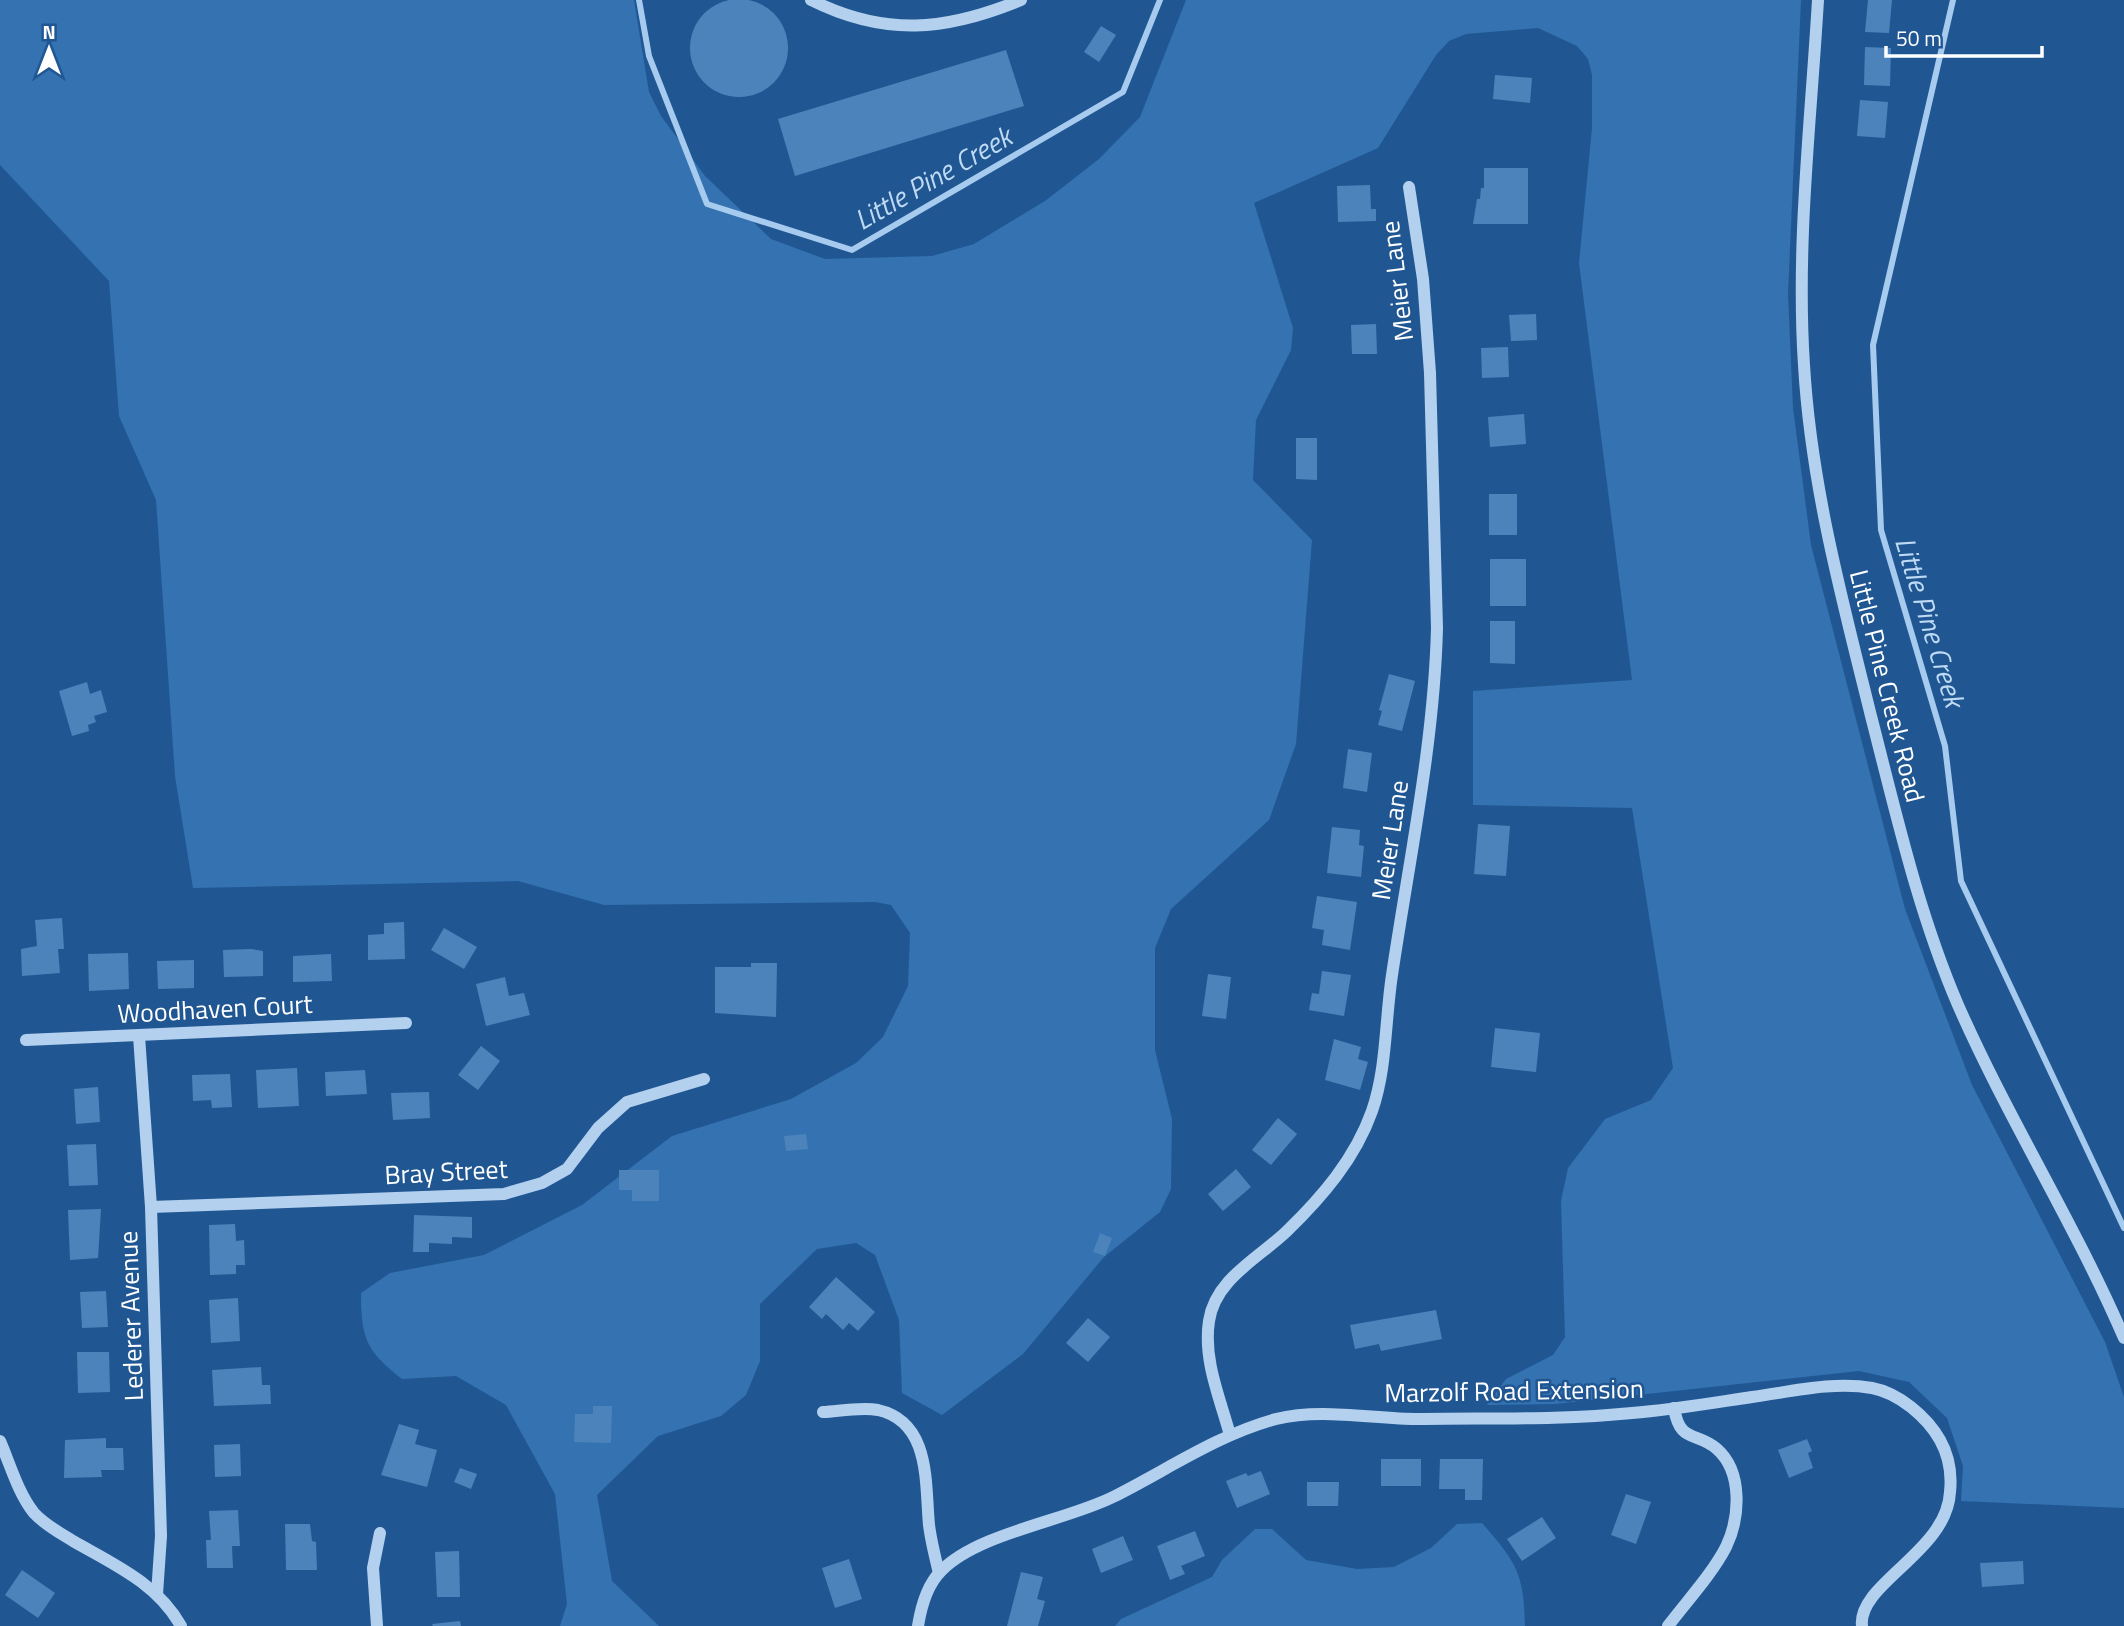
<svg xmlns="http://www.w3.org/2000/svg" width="2124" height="1626" font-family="'Titillium Web',sans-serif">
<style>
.green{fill:#3472b1}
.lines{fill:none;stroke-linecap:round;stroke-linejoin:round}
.stream{stroke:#a7cbef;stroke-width:6}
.building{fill:#4d83bb}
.minor{stroke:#b3d0ee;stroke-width:12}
.labels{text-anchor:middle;stroke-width:5;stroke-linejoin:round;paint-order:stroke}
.street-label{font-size:26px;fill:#fff;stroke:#205793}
.water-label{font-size:28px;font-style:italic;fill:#bfdaf4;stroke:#205793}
</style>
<rect width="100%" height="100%" fill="#205793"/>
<g class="green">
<path d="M 0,0 L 634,0 L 649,92 L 661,116 L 705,176 L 771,239 L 825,259 L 932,256 L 974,244 L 1045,201 L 1099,159 L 1140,117 L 1186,0 L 1801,0 L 1788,294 L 1793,408 L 1811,545 L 1905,909 L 1972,1085 L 2105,1342 L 2124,1397 L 2124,1508 L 1961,1501 L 1963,1466 L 1947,1418 L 1909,1382 L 1859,1371 L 1555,1404 L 1487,1405 L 1506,1379 L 1553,1355 L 1565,1337 L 1561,1201 L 1568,1168 L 1605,1119 L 1651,1100 L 1673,1068 L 1632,808 L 1473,805 L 1473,691 L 1632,680 L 1579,263 L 1592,128 L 1592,75 L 1588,59 L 1577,46 L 1538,28 L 1466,34 L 1449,41 L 1436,55 L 1378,148 L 1254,203 L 1293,328 L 1291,350 L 1256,420 L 1253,480 L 1312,540 L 1296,744 L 1269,820 L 1171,909 L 1155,948 L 1155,1050 L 1172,1119 L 1171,1189 L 1160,1212 L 1104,1257 L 1023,1354 L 942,1415 L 902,1393 L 899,1320 L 875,1255 L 856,1243 L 817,1249 L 760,1304 L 760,1361 L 746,1395 L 721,1416 L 658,1436 L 597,1495 L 612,1581 L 659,1626 L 560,1626 L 567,1604 L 555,1494 L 506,1405 L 456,1376 L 402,1379 C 366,1351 361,1338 361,1293 L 390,1273 L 484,1255 L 582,1205 L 672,1136 L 791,1099 L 856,1063 L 883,1037 L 908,986 L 910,933 L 891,905 L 875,902 L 604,905 L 518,881 L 193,888 L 175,776 L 156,500 L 119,416 L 109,281 L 0,165 Z"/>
<path d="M 1482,1523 C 1516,1562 1524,1573 1525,1626 L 1115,1626 L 1121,1619 L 1212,1577 L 1222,1560 L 1255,1529 L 1272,1529 L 1306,1560 L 1357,1569 L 1394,1567 L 1431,1548 L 1457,1524 Z"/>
</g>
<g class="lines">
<g class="stream">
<path d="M 639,0 L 649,56 L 707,204 L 852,250 L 1123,92 L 1160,0"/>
<path d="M 1953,0 L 1873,345 L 1881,530 L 1945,746 L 1961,881 L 2124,1228"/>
</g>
</g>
<g class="building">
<circle cx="739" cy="48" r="49"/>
<path d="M 1868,0 L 1892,0 L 1889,33 L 1865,32 Z"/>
<path d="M 1101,26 L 1116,35 L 1099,62 L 1084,52 Z"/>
<path d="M 1865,47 L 1891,48 L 1890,86 L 1864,85 Z"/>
<path d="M 1006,50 L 1024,106 L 795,176 L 778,119 Z"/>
<path d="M 1495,75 L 1532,78 L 1530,103 L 1493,99 Z"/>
<path d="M 1860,100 L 1888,102 L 1885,138 L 1857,136 Z"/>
<path d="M 1484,168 L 1528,168 L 1528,224 L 1473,224 L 1477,199 L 1480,199 L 1481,188 L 1484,188 Z"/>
<path d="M 1370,185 L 1371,209 L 1376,209 L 1376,221 L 1338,222 L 1337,186 Z"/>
<path d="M 1536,314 L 1537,340 L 1511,341 L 1509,315 Z"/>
<path d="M 1376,324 L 1377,354 L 1352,354 L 1351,325 Z"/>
<path d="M 1508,347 L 1509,377 L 1482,378 L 1481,348 Z"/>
<path d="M 1524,414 L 1526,444 L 1490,447 L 1488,417 Z"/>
<path d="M 1296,438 L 1317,438 L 1317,480 L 1296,479 Z"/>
<rect x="1489" y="494" width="28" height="41"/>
<rect x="1490" y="559" width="36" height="47"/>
<path d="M 1490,621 L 1515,621 L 1515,664 L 1490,663 Z"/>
<path d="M 1389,674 L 1415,681 L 1402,731 L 1378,725 L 1382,711 L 1379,710 Z"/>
<path d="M 87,682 L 90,694 L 101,690 L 107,712 L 94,716 L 96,722 L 88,725 L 89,731 L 72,736 L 59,691 Z"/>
<path d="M 1348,749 L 1372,753 L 1367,792 L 1343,788 Z"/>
<path d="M 1478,824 L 1510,826 L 1506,876 L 1474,874 Z"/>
<path d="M 1332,827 L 1360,830 L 1359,845 L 1364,846 L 1361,877 L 1327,873 Z"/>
<path d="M 1317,896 L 1357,902 L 1350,950 L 1322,945 L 1324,930 L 1312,928 Z"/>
<path d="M 62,918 L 64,949 L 58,949 L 60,973 L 22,976 L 21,949 L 37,946 L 35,920 Z"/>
<path d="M 404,922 L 405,959 L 368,960 L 368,935 L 384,934 L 384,923 Z"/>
<path d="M 444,928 L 477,947 L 464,969 L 431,950 Z"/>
<path d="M 251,949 L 263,951 L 263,976 L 224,977 L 223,950 Z"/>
<path d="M 128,953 L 129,989 L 89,991 L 88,954 Z"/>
<path d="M 331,954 L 332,981 L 293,982 L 293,956 Z"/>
<path d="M 194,960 L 194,988 L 158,989 L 157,961 Z"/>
<path d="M 751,963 L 777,963 L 776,1017 L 715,1013 L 715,967 L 751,967 Z"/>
<path d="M 1322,971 L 1351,975 L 1344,1016 L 1309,1010 L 1312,993 L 1319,994 Z"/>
<path d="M 1208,974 L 1231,977 L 1226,1019 L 1202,1016 Z"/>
<path d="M 505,977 L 509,996 L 524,993 L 530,1015 L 486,1026 L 476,984 Z"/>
<path d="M 1495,1028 L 1540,1033 L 1536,1072 L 1491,1067 Z"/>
<path d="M 1334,1039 L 1361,1047 L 1358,1059 L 1368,1062 L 1360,1090 L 1325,1080 Z"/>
<path d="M 481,1046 L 500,1061 L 478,1090 L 458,1075 Z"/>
<path d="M 297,1068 L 299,1106 L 258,1108 L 256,1070 Z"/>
<path d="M 365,1070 L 367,1094 L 326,1096 L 325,1072 Z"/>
<path d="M 230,1074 L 232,1107 L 212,1108 L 211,1100 L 193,1101 L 192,1075 Z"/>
<path d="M 98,1087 L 100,1122 L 76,1124 L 74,1089 Z"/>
<path d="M 429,1092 L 430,1118 L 393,1120 L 391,1093 Z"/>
<path d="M 1278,1118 L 1297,1134 L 1271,1165 L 1252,1150 Z"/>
<path d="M 806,1134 L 808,1149 L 786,1151 L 784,1136 Z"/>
<path d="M 96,1144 L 98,1185 L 69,1186 L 67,1145 Z"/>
<path d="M 1236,1169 L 1251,1187 L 1223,1211 L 1208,1194 Z"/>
<path d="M 619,1170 L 659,1170 L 659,1201 L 632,1201 L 632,1190 L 619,1190 Z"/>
<path d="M 101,1209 L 98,1258 L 70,1260 L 68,1210 Z"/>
<path d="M 414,1215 L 472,1217 L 472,1238 L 452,1237 L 452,1244 L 429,1243 L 429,1252 L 413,1252 Z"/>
<path d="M 235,1224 L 236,1241 L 244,1240 L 245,1265 L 236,1265 L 236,1274 L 210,1275 L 209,1225 Z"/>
<path d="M 1100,1233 L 1112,1238 L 1105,1256 L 1093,1252 Z"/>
<path d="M 836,1277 L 875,1312 L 858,1331 L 849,1323 L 843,1330 L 826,1314 L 822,1319 L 809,1307 Z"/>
<path d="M 106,1291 L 108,1327 L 82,1328 L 80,1292 Z"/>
<path d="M 238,1298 L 240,1341 L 211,1343 L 209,1300 Z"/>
<path d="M 1436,1310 L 1442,1339 L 1381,1351 L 1379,1344 L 1355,1349 L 1350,1325 Z"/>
<path d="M 1088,1318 L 1110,1337 L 1088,1362 L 1066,1343 Z"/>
<path d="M 77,1352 L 109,1352 L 110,1392 L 78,1393 Z"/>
<path d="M 261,1367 L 262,1385 L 270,1385 L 271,1404 L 214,1406 L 212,1370 Z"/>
<path d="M 593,1406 L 612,1406 L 611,1443 L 574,1442 L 575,1414 L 593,1414 Z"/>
<path d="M 399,1424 L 419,1430 L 415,1444 L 437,1450 L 427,1487 L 381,1475 Z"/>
<path d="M 106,1438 L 106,1448 L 123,1448 L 124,1470 L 101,1470 L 102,1477 L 64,1478 L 65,1440 Z"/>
<path d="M 1807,1439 L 1812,1451 L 1808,1453 L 1813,1468 L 1789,1478 L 1778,1450 Z"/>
<path d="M 240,1444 L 241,1476 L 215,1477 L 214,1445 Z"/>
<rect x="1381" y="1459" width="40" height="27"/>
<path d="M 1440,1459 L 1483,1459 L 1482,1500 L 1465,1500 L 1465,1489 L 1439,1489 Z"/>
<path d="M 460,1468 L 477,1474 L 471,1489 L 454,1482 Z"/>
<path d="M 1261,1471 L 1270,1494 L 1237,1508 L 1226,1481 L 1246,1473 L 1248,1476 Z"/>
<path d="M 1307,1482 L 1339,1482 L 1338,1506 L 1307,1506 Z"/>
<path d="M 1626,1494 L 1651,1502 L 1636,1544 L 1611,1535 Z"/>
<path d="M 238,1510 L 240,1546 L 232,1546 L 233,1568 L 207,1568 L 206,1540 L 211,1540 L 209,1511 Z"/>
<path d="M 1542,1517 L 1556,1538 L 1522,1561 L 1507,1539 Z"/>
<path d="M 285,1524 L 310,1524 L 312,1541 L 316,1542 L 317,1570 L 286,1570 Z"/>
<path d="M 1195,1531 L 1205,1556 L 1181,1566 L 1185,1574 L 1170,1580 L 1157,1546 Z"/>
<path d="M 1123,1536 L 1133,1560 L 1101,1573 L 1092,1549 Z"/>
<path d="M 459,1551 L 460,1597 L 437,1597 L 435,1552 Z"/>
<path d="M 849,1559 L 862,1599 L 835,1608 L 822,1568 Z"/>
<path d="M 2023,1561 L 2024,1584 L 1982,1587 L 1980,1563 Z"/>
<path d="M 22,1570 L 55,1593 L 38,1618 L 5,1595 Z"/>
<path d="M 1021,1572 L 1043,1577 L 1037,1599 L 1045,1601 L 1038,1626 L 1007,1626 Z"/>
<path d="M 460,1621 L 461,1626 L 433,1626 L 432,1624 Z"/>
</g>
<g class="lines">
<g class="minor">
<path d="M 811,0 C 885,37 946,31 1021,0"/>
<path d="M 1818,0 C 1811,120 1796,244 1804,365 C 1811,485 1842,599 1871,716 C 1896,813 1918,912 1958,1005 C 2008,1119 2075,1224 2124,1338"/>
<path d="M 139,1036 L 151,1207 L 161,1536 L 157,1594"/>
<path d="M 26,1040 L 406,1023"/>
<path d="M 151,1207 L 504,1194 L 542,1183 L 567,1169 L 598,1128 L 627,1102 L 704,1079"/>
<path d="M 823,1412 C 840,1411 861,1407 878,1410 C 931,1422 925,1483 929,1525 C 931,1541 935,1557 939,1573"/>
<path d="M 1230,1435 C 1220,1398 1203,1360 1209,1321 C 1215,1279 1259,1258 1287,1231 C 1322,1197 1355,1159 1372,1111 C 1387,1068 1385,1020 1392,975 C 1409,860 1434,745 1437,628 L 1430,373 L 1423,279 L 1409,187"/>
<path d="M 0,1441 C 10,1464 18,1493 34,1513 C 45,1525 60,1533 73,1541 C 113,1564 157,1583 181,1626"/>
<path d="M 377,1626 L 373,1568 L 380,1533"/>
<path d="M 918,1626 C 921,1607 927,1585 941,1571 C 978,1533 1065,1521 1113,1497 C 1167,1470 1217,1435 1276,1419 C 1323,1407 1376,1420 1424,1419 C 1493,1418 1563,1420 1632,1413 C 1672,1410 1712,1403 1752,1397 C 1790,1392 1833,1381 1872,1388 C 1899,1393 1927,1417 1940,1440 C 1949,1456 1952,1473 1950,1492 C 1947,1552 1857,1584 1862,1626"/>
<path d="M 1668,1626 C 1687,1601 1712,1574 1726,1547 C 1740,1518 1743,1472 1717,1449 C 1696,1431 1680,1444 1674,1408"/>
</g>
</g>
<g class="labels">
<g class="street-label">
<text transform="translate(1397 281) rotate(-97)" y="9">Meier Lane</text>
<text transform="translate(1887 686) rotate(76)" y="9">Little Pine Creek Road</text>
<text transform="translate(1390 840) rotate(-81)" y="9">Meier Lane</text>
<text transform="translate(215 1009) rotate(-3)" y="9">Woodhaven Court</text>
<text transform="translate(446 1172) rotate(-3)" y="9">Bray Street</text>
<text transform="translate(131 1316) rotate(-92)" y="9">Lederer Avenue</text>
<text transform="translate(1514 1391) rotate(-1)" y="9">Marzolf Road Extension</text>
</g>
<g class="water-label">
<text transform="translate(933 178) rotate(-30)" y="10">Little Pine Creek</text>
<text transform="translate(1930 622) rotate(73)" y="10">Little Pine Creek</text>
</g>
</g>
<g transform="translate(49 49)" stroke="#205793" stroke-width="5" paint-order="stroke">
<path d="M0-5L12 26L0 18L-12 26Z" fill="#ffffff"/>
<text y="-10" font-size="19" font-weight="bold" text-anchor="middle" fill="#ffffff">N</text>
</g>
<path d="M1886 46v10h156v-10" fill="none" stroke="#ffffff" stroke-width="3.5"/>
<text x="1896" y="46" font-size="21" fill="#ffffff" stroke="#205793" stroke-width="5" paint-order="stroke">50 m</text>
</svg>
